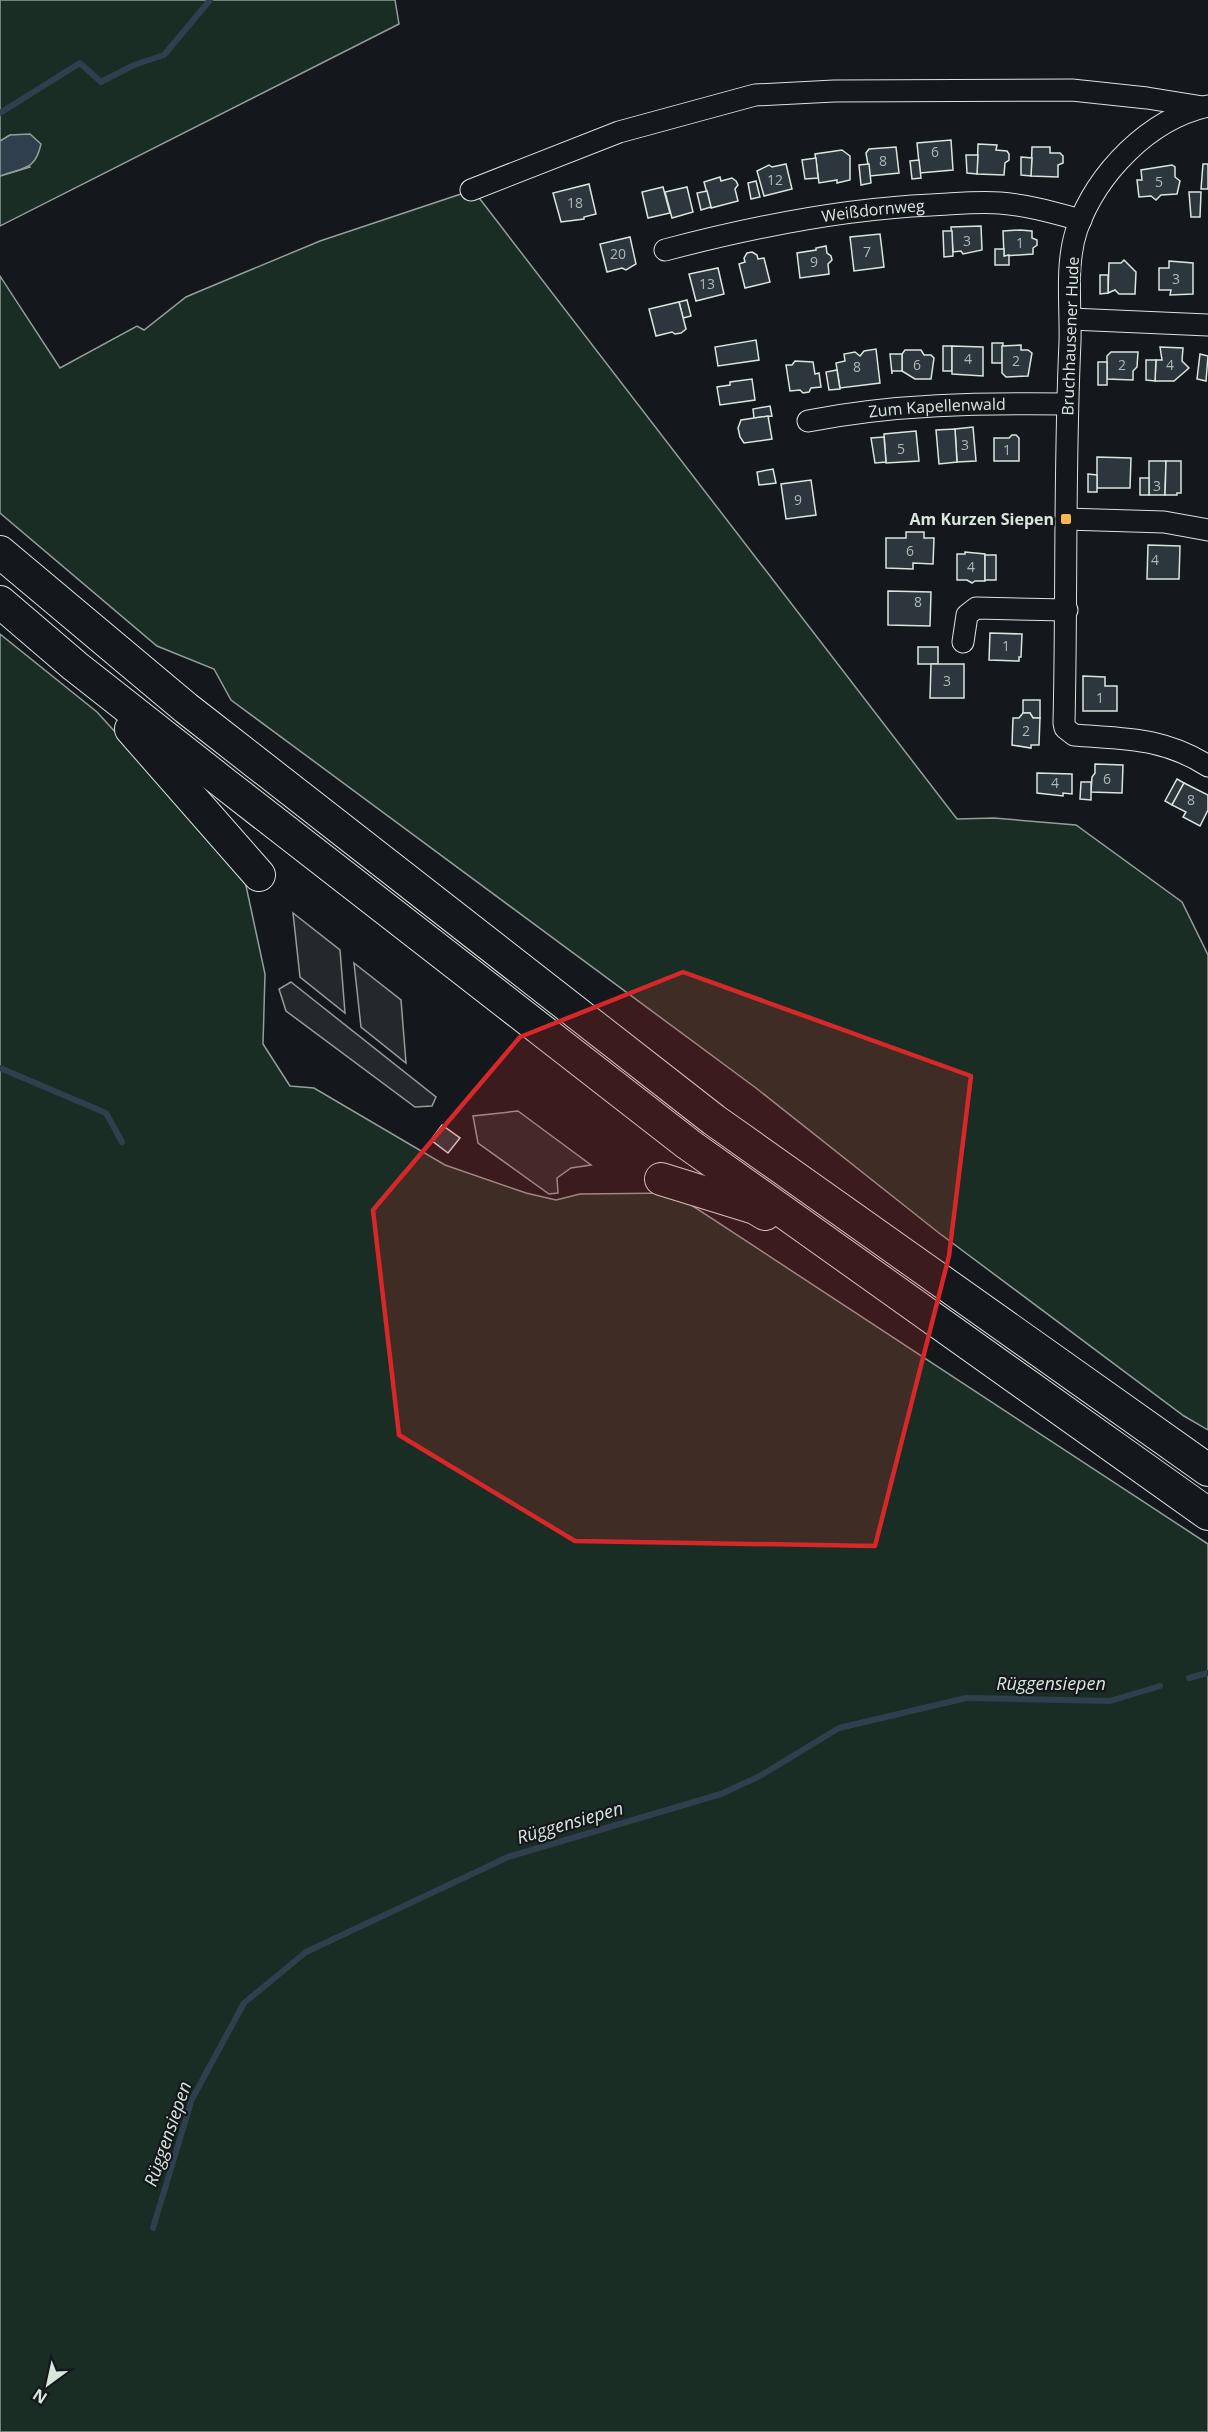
<svg xmlns="http://www.w3.org/2000/svg" width="1208" height="2432" font-family="'Open Sans',sans-serif">
<style>
.green{fill:#1a2d24;stroke:#939e99;stroke-width:1.5}
.parking{fill:#24282b;stroke:#939e99;stroke-width:1.5}
.water{fill:#2f3f4d;stroke:#939e99;stroke-width:1.5}
.lines{fill:none;stroke-linecap:round;stroke-linejoin:round}
.stream{stroke:#2f3f4d;stroke-width:6}
.building{fill:#2c363c;stroke:#d8e6dc;stroke-width:1.5}
.minor-casing{stroke:#d8e6dc;stroke-width:23}
.highway-casing{stroke:#d8e6dc;stroke-width:34}
.minor{stroke:#14181c;stroke-width:21}
.highway{stroke:#14181c;stroke-width:32}
.marked{fill:#d62828;fill-opacity:0.2;stroke:#d62828;stroke-width:4.5;stroke-linejoin:round}
.poi-dot{fill:#ffb74d;stroke:#14181c;stroke-width:2}
.labels{text-anchor:middle;stroke-width:4.5;stroke-linejoin:round;paint-order:stroke}
.number-label{font-size:14px;fill:#adbab4}
.street-label{font-size:16px;fill:#d8e6dc;stroke:#14181c}
.poi-label{font-size:16px;font-weight:bold;fill:#d8e6dc;stroke:#14181c;text-anchor:end}
.water-label{font-size:18px;font-style:italic;fill:#d8e6dc;stroke:#14181c}
</style>
<rect width="100%" height="100%" fill="#14181c"/>
<g class="green">
<path d="M 0,0 L 395,0 L 399,24 L 0,226 L 0,176 L 30,167 L 10,135 L 0,141 Z"/>
<path d="M 473,190 L 957,819 L 994,818 L 1076,825 L 1182,902 L 1208,955 L 1208,1430 L 1184,1416 L 939,1233 L 756,1088 L 231,700 L 214,669 L 157,646 L 0,513 L 0,276 L 60,368 L 137,326 L 144,330 L 186,297 L 200,291 L 320,241 Z"/>
<path d="M 0,634 L 97,712 L 211,837 L 245,881 L 265,974 L 263,1044 L 290,1086 L 314,1088 L 445,1165 L 526,1193 L 556,1200 L 580,1194 L 673,1193 L 1208,1544 L 1208,2432 L 0,2432 Z"/>
</g>
<g class="parking">
<path d="M 293,913 L 340,950 L 345,1013 L 300,977 Z"/>
<path d="M 354,963 L 401,1000 L 406,1063 L 361,1027 Z"/>
<path d="M 291,982 L 436,1097 L 432,1106 L 415,1107 L 286,1011 L 279,989 Z"/>
<path d="M 518,1111 L 591,1165 L 571,1168 L 557,1178 L 558,1193 L 549,1194 L 478,1143 L 473,1116 Z"/>
</g>
<path class="water" d="M 30,134 L 41,144 C 35,171 24,167 0,176 L 0,141 L 10,135 Z"/>
<g class="lines">
<g class="stream">
<path d="M 0,113 L 80,63 L 101,82 L 134,65 L 164,55 L 210,0"/>
<path d="M 0,1068 L 106,1113 L 122,1142"/>
<path d="M 1189,1678 L 1208,1673"/>
<path d="M 153,2228 L 192,2099 L 244,2003 L 306,1952 L 508,1857 L 721,1794 L 760,1776 L 839,1728 L 966,1698 L 1110,1701 L 1160,1686"/>
</g>
</g>
<g class="building">
<path d="M 951,140 L 953,170 L 920,173 L 917,143 Z"/>
<path d="M 978,144 L 997,145 L 996,150 L 1007,151 L 1009,154 L 1009,160 L 1005,163 L 1004,175 L 977,174 Z"/>
<path d="M 896,147 L 899,173 L 870,176 L 866,153 L 869,149 Z"/>
<path d="M 1032,147 L 1050,147 L 1050,153 L 1060,153 L 1063,156 L 1063,163 L 1058,165 L 1058,177 L 1031,176 Z"/>
<path d="M 842,150 L 850,156 L 850,180 L 837,183 L 837,180 L 819,183 L 815,154 Z"/>
<path d="M 966,155 L 978,155 L 977,174 L 967,173 Z"/>
<path d="M 1021,157 L 1032,158 L 1031,176 L 1021,175 Z"/>
<path d="M 816,158 L 818,178 L 805,179 L 802,160 Z"/>
<path d="M 919,160 L 921,178 L 912,179 L 910,161 Z"/>
<path d="M 786,164 L 792,189 L 764,196 L 757,171 L 769,165 L 772,167 Z"/>
<path d="M 869,164 L 871,183 L 861,185 L 859,165 Z"/>
<path d="M 1203,164 L 1208,164 L 1208,189 L 1201,189 Z"/>
<path d="M 1172,165 L 1175,167 L 1175,177 L 1180,181 L 1177,194 L 1161,195 L 1156,200 L 1151,196 L 1139,197 L 1137,180 L 1142,180 L 1141,170 Z"/>
<path d="M 720,177 L 721,181 L 732,178 L 736,181 L 738,185 L 735,189 L 738,201 L 711,208 L 704,182 Z"/>
<path d="M 756,181 L 760,197 L 751,199 L 748,183 Z"/>
<path d="M 589,184 L 596,214 L 584,217 L 584,219 L 561,222 L 553,193 Z"/>
<path d="M 663,187 L 670,213 L 648,218 L 642,192 Z"/>
<path d="M 687,187 L 693,212 L 672,218 L 665,192 Z"/>
<path d="M 707,191 L 711,207 L 701,210 L 697,193 Z"/>
<path d="M 1189,192 L 1201,192 L 1200,217 L 1191,217 Z"/>
<path d="M 981,226 L 982,250 L 963,254 L 961,251 L 953,252 L 951,227 Z"/>
<path d="M 1020,230 L 1032,231 L 1032,238 L 1037,240 L 1037,245 L 1033,248 L 1033,254 L 1004,256 L 1003,231 Z"/>
<path d="M 943,231 L 952,231 L 953,256 L 944,257 Z"/>
<path d="M 880,234 L 884,267 L 854,271 L 850,237 Z"/>
<path d="M 630,237 L 636,264 L 626,270 L 622,268 L 607,272 L 600,244 Z"/>
<path d="M 826,246 L 827,253 L 831,256 L 832,260 L 828,264 L 829,274 L 800,278 L 797,253 L 816,250 L 816,248 Z"/>
<path d="M 995,249 L 1004,249 L 1004,256 L 1009,255 L 1009,265 L 995,265 Z"/>
<path d="M 752,252 L 757,255 L 758,259 L 764,258 L 770,282 L 745,288 L 739,264 L 745,262 L 744,258 L 747,253 Z"/>
<path d="M 1124,260 L 1136,272 L 1135,294 L 1119,294 L 1115,290 L 1108,293 L 1109,263 L 1121,263 Z"/>
<path d="M 1169,261 L 1193,263 L 1193,294 L 1170,295 L 1171,290 L 1159,290 L 1159,268 L 1169,268 Z"/>
<path d="M 718,268 L 724,294 L 696,301 L 689,274 Z"/>
<path d="M 1100,275 L 1108,275 L 1108,293 L 1100,294 Z"/>
<path d="M 687,300 L 691,316 L 683,318 L 679,302 Z"/>
<path d="M 679,302 L 686,329 L 681,333 L 675,334 L 672,332 L 656,336 L 649,309 Z"/>
<path d="M 756,340 L 759,360 L 718,366 L 715,347 Z"/>
<path d="M 992,343 L 1003,343 L 1002,363 L 992,363 Z"/>
<path d="M 1021,345 L 1021,350 L 1028,350 L 1032,353 L 1028,376 L 1006,377 L 1002,373 L 1002,346 Z"/>
<rect x="943" y="346" width="9" height="25"/>
<path d="M 952,346 L 983,347 L 983,376 L 952,374 Z"/>
<path d="M 1160,347 L 1183,348 L 1182,361 L 1189,368 L 1174,381 L 1155,381 L 1156,360 L 1162,360 Z"/>
<path d="M 876,349 L 880,383 L 840,388 L 836,363 L 845,361 L 844,354 L 855,352 L 860,356 L 864,351 Z"/>
<path d="M 905,350 L 921,350 L 924,355 L 931,355 L 934,358 L 931,379 L 915,379 L 902,371 L 902,354 Z"/>
<path d="M 1111,352 L 1138,352 L 1137,367 L 1133,371 L 1133,380 L 1107,379 L 1107,356 Z"/>
<path d="M 890,354 L 902,354 L 902,371 L 892,371 L 892,374 Z"/>
<path d="M 1200,354 L 1208,356 L 1206,381 L 1197,379 Z"/>
<path d="M 1146,360 L 1156,360 L 1155,381 L 1146,380 Z"/>
<path d="M 795,361 L 813,362 L 815,374 L 819,373 L 821,387 L 811,388 L 809,392 L 803,393 L 800,390 L 790,391 L 786,365 L 792,365 Z"/>
<rect x="1098" y="362" width="9" height="23"/>
<path d="M 837,370 L 840,389 L 829,390 L 826,372 Z"/>
<path d="M 752,379 L 755,400 L 720,405 L 717,387 L 730,385 L 730,382 Z"/>
<path d="M 770,406 L 772,416 L 754,418 L 753,409 Z"/>
<path d="M 768,416 L 772,439 L 744,443 L 740,437 L 738,428 L 741,420 Z"/>
<path d="M 973,427 L 976,461 L 957,462 L 955,429 Z"/>
<path d="M 955,429 L 957,462 L 939,464 L 936,430 Z"/>
<path d="M 916,431 L 919,461 L 886,463 L 884,434 Z"/>
<path d="M 1012,435 L 1016,435 L 1019,438 L 1019,461 L 994,461 L 994,438 L 1009,438 Z"/>
<path d="M 884,437 L 886,462 L 875,463 L 871,438 Z"/>
<path d="M 1097,457 L 1131,458 L 1130,488 L 1097,488 Z"/>
<path d="M 1149,461 L 1166,461 L 1165,495 L 1149,495 Z"/>
<path d="M 1166,461 L 1181,461 L 1181,493 L 1177,493 L 1177,495 L 1165,495 Z"/>
<path d="M 773,469 L 776,483 L 759,485 L 757,472 Z"/>
<path d="M 1088,474 L 1097,475 L 1097,492 L 1088,492 Z"/>
<rect x="1140" y="478" width="9" height="17"/>
<path d="M 811,480 L 816,515 L 786,519 L 781,484 Z"/>
<path d="M 906,532 L 924,532 L 924,538 L 934,538 L 933,564 L 913,563 L 913,569 L 886,568 L 886,538 L 906,538 Z"/>
<path d="M 1148,545 L 1180,546 L 1179,579 L 1147,579 Z"/>
<path d="M 965,552 L 985,554 L 985,581 L 975,581 L 972,583 L 967,580 L 957,580 L 957,554 L 965,554 Z"/>
<rect x="985" y="555" width="11" height="25"/>
<path d="M 888,591 L 931,592 L 930,626 L 888,625 Z"/>
<path d="M 990,633 L 1022,634 L 1021,657 L 1019,657 L 1019,661 L 989,660 Z"/>
<rect x="918" y="647" width="20" height="17"/>
<path d="M 931,664 L 964,664 L 964,698 L 930,698 Z"/>
<path d="M 1083,676 L 1105,677 L 1105,686 L 1117,686 L 1117,711 L 1083,711 Z"/>
<path d="M 1023,700 L 1040,700 L 1040,718 L 1033,718 L 1030,713 L 1023,713 Z"/>
<path d="M 1023,713 L 1030,713 L 1033,718 L 1040,718 L 1039,745 L 1031,745 L 1031,748 L 1012,745 L 1013,718 L 1019,718 Z"/>
<path d="M 1095,764 L 1123,765 L 1122,793 L 1091,792 L 1092,777 L 1095,773 Z"/>
<path d="M 1037,773 L 1072,774 L 1072,794 L 1063,793 L 1063,796 L 1037,793 Z"/>
<path d="M 1177,779 L 1184,783 L 1172,805 L 1165,801 Z"/>
<path d="M 1081,782 L 1091,782 L 1091,800 L 1080,799 Z"/>
<path d="M 1184,783 L 1208,795 L 1208,810 L 1200,826 L 1183,817 L 1186,812 L 1172,805 Z"/>
<path d="M 442,1125 L 460,1138 L 448,1153 L 431,1140 Z"/>
</g>
<g class="lines">
<defs>
<g id="minor">
<path d="M 1208,106 C 1149,119 1097,173 1077,229 C 1065,264 1071,305 1070,342 C 1064,469 1067,596 1064,723 L 1065,728 L 1074,735 C 1124,739 1163,737 1208,766"/>
<path d="M 471,190 L 619,132 L 755,95 L 834,91 L 1072,90 L 1147,98 L 1203,107"/>
<path id="s1" d="M 665,250 C 752,227 841,209 931,205 C 954,204 978,201 1000,203 C 1028,205 1055,213 1081,220"/>
<path d="M 1071,319 L 1208,325"/>
<path id="s2" d="M 808,421 C 895,404 979,403 1067,404"/>
<path d="M 1066,519 L 1164,522 L 1208,530"/>
<path d="M 963,642 L 967,615 L 976,608 L 1067,610"/>
</g>
<g id="highway">
<path d="M 0,552 L 186,708 L 714,1120 L 1208,1470"/>
<path d="M 0,602 L 75,666 L 225,784 L 688,1144 L 1208,1514"/>
<path d="M 131,729 L 259,875"/>
<path d="M 661,1179 L 755,1208 L 765,1214"/>
</g>
</defs>
<use href="#minor" class="minor-casing"/>
<use href="#highway" class="highway-casing"/>
<use href="#minor" class="minor"/>
<use href="#highway" class="highway"/>
</g>
<path class="marked" d="M 683,972 L 971,1076 L 949,1256 L 875,1546 L 575,1541 L 399,1435 L 373,1210 L 520,1037 Z"/>
<rect class="poi-dot" x="1060" y="513" width="12" height="12" rx="3"/>
<g class="labels">
<g class="number-label">
<text x="935" y="157">6</text>
<text x="883" y="166">8</text>
<text x="775" y="185">12</text>
<text x="1159" y="187">5</text>
<text x="575" y="208">18</text>
<text x="967" y="246">3</text>
<text x="1020" y="248">1</text>
<text x="867" y="257">7</text>
<text x="618" y="259">20</text>
<text x="814" y="267">9</text>
<text x="1176" y="284">3</text>
<text x="707" y="289">13</text>
<text x="968" y="364">4</text>
<text x="1016" y="366">2</text>
<text x="917" y="370">6</text>
<text x="1122" y="370">2</text>
<text x="1170" y="370">4</text>
<text x="857" y="372">8</text>
<text x="965" y="450">3</text>
<text x="901" y="454">5</text>
<text x="1007" y="455">1</text>
<text x="1157" y="491">3</text>
<text x="798" y="505">9</text>
<text x="910" y="556">6</text>
<text x="1155" y="565">4</text>
<text x="971" y="572">4</text>
<text x="918" y="607">8</text>
<text x="1006" y="651">1</text>
<text x="947" y="686">3</text>
<text x="1100" y="703">1</text>
<text x="1026" y="736">2</text>
<text x="1107" y="784">6</text>
<text x="1055" y="788">4</text>
<text x="1191" y="805">8</text>
</g>
<g class="street-label">
<text dy="6" stroke="none"><textPath href="#s1" startOffset="212">Weißdornweg</textPath></text>
<text transform="translate(1070 336) rotate(-88)" y="6">Bruchhausener Hude</text>
<text dy="6" stroke="none"><textPath href="#s2" startOffset="130">Zum Kapellenwald</textPath></text>
</g>
<g class="poi-label">
<text x="1054" y="525">Am Kurzen Siepen</text>
</g>
<g class="water-label">
<text x="1051" y="1690">Rüggensiepen</text>
<text transform="translate(570 1823) rotate(-16)" y="6">Rüggensiepen</text>
<text transform="translate(168 2134) rotate(-71)" y="6">Rüggensiepen</text>
</g>
</g>
<g transform="translate(48 2384) rotate(213)" stroke="#14181c" stroke-width="4.5" paint-order="stroke">
<path d="M0-4.5L10 22L0 15L-10 22Z" fill="#d8e6dc"/>
<text y="-9" font-size="16" font-weight="bold" text-anchor="middle" fill="#d8e6dc">N</text>
</g>
</svg>
